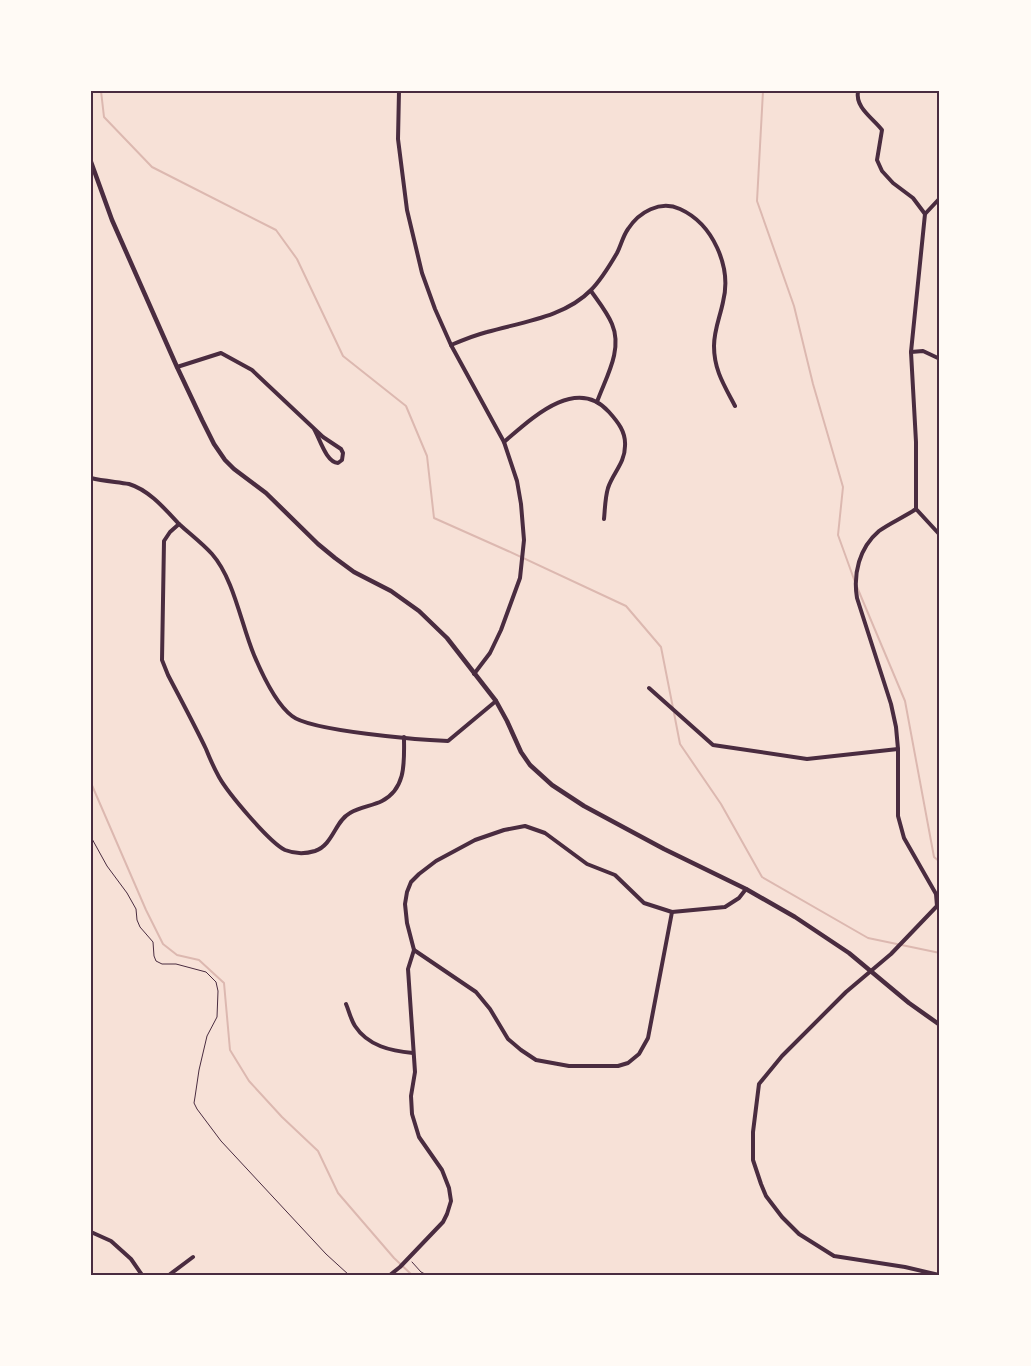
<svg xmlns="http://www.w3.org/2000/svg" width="1031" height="1366" font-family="Barlow,sans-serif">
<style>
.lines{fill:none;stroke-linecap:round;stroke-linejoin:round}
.stream{stroke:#dcb8b0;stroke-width:2}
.path{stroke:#4a2c40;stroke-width:1}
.minor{stroke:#4a2c40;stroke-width:4}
.tertiary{stroke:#4a2c40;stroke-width:4.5}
.neatline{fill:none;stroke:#4a2c40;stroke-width:2}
</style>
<rect width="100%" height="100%" fill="#f7e1d7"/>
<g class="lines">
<g class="stream">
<path d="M 101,91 L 104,117 L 152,167 L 276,230 L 297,259 L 343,356 L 406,406 L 427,456 L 434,518 L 508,551 L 626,606 L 661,647 L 673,708"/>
<path d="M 763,91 L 757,201 L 794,306 L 813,384 L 843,487 L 838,535 L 855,582"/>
<path d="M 857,587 L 905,701 L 934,857 L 940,862"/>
<path d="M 674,713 L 680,744 L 721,804 L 762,877 L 868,938 L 940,953"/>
<path d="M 91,783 L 146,910 L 163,944 L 177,955 L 199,960 L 224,983 L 230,1050 L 249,1081 L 282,1117 L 318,1151 L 338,1193 L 394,1258 L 412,1275"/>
</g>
<g class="path">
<path d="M 91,837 L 107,866 L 127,893 L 136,909 L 137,920 L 140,927 L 153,942 L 154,956 L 156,961 L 162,964 L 176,964 L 206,972 L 216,982 L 218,991 L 217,1017 L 207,1036 L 199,1070 L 195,1097 L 194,1103 L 197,1109 L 221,1141 L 326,1254 L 349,1275"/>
<path d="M 412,1262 L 421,1272 L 427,1275"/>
</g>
<g class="minor">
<path d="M 399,91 L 398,139 L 407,210 L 422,273 L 435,309 L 451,345 L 504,442 L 517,481 L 521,504 L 524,540 L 520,578 L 501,630 L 490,653 L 474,674"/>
<path d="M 858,91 C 855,108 873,118 882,130 L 877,160 L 882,171 L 893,183 L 913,198 L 925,214"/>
<path d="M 591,291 C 598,301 607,312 612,324 C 623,350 606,377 597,402"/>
<path d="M 451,345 C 463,340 475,335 487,332 C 522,322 565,317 591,290 C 601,280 610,265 617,253 C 621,245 623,236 628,229 C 639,212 660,200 680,209 C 713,224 732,267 723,302 C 720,317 714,330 714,346 C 714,370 724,385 735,406"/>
<path d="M 911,352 L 923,351 L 940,359"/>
<path d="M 177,367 L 221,353 L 252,370 L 323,437 L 341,449 L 343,453 L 342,460 L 338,463 C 326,462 320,439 314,429"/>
<path d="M 504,442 C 531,419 576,375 609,412 C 618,422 626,432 625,446 C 625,463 613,473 608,488 C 605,498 605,509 604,519"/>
<path d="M 91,478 C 103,481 118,482 129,484 C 149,490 165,509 179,524 C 190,534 202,543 212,554 C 234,579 241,624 254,655 C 262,674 276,704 292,716 C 310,731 421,740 448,741 L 496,701"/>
<path d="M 916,509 L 916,442 L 911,352 L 925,214 L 940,198"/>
<path d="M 179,524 L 170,532 L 164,541 L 162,660 L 168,675 C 181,700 194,724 206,749 C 210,759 214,768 219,777 C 228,793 269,842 285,850 C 295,854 305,854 315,851 C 333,845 335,821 350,813 C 360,807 372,806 382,801 C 407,788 404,760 404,737"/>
<path d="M 649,688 L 713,745 L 807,759 L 898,749"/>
<path d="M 414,950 L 476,992 L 490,1009 L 508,1039 L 521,1050 L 536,1060 L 569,1066 L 618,1066 L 628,1063 L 639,1054 L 648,1038 L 672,912"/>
<path d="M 346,1004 C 349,1011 351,1020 355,1026 C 368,1046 391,1051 413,1053"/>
<path d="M 91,1232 L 111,1241 L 131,1259 L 142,1275"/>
<path d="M 169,1275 L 193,1257"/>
<path d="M 390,1275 L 400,1267 L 443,1222 L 447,1214 L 451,1201 L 449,1188 L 442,1170 L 419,1137 L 412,1114 L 411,1096 L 415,1072 L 408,969 L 414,950 L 407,923 L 405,904 L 407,892 L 411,882 L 419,874 L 436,861 L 475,840 L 504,830 L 525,826 L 545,833 L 587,864 L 615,875 L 644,903 L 672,912 L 725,907 L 739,898 L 746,889"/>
<path d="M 939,1275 L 905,1267 L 834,1256 L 799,1234 L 782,1217 L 766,1196 L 761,1184 L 753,1160 L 753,1132 L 759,1084 L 782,1056 L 846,992 L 891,954 L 937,906 L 936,894 L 904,838 L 898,816 L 898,749 L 896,727 L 891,704 L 857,598 C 853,574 859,548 879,531 C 890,523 904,517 916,509 L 940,535"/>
</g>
<path class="tertiary" d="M 91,162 L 112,220 L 177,367 L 202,420 L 214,444 L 225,460 L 234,469 L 266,493 L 318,544 L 335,558 L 354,572 L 391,591 L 419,611 L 447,638 L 496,701 L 507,721 L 521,752 L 530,765 L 552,785 L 584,806 L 664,849 L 746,889 L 795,917 L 849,953 L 909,1003 L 940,1025"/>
</g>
<rect width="1031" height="1366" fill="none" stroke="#fffaf5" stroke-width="185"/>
<rect x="92" y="92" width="846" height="1182" class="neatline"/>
</svg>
